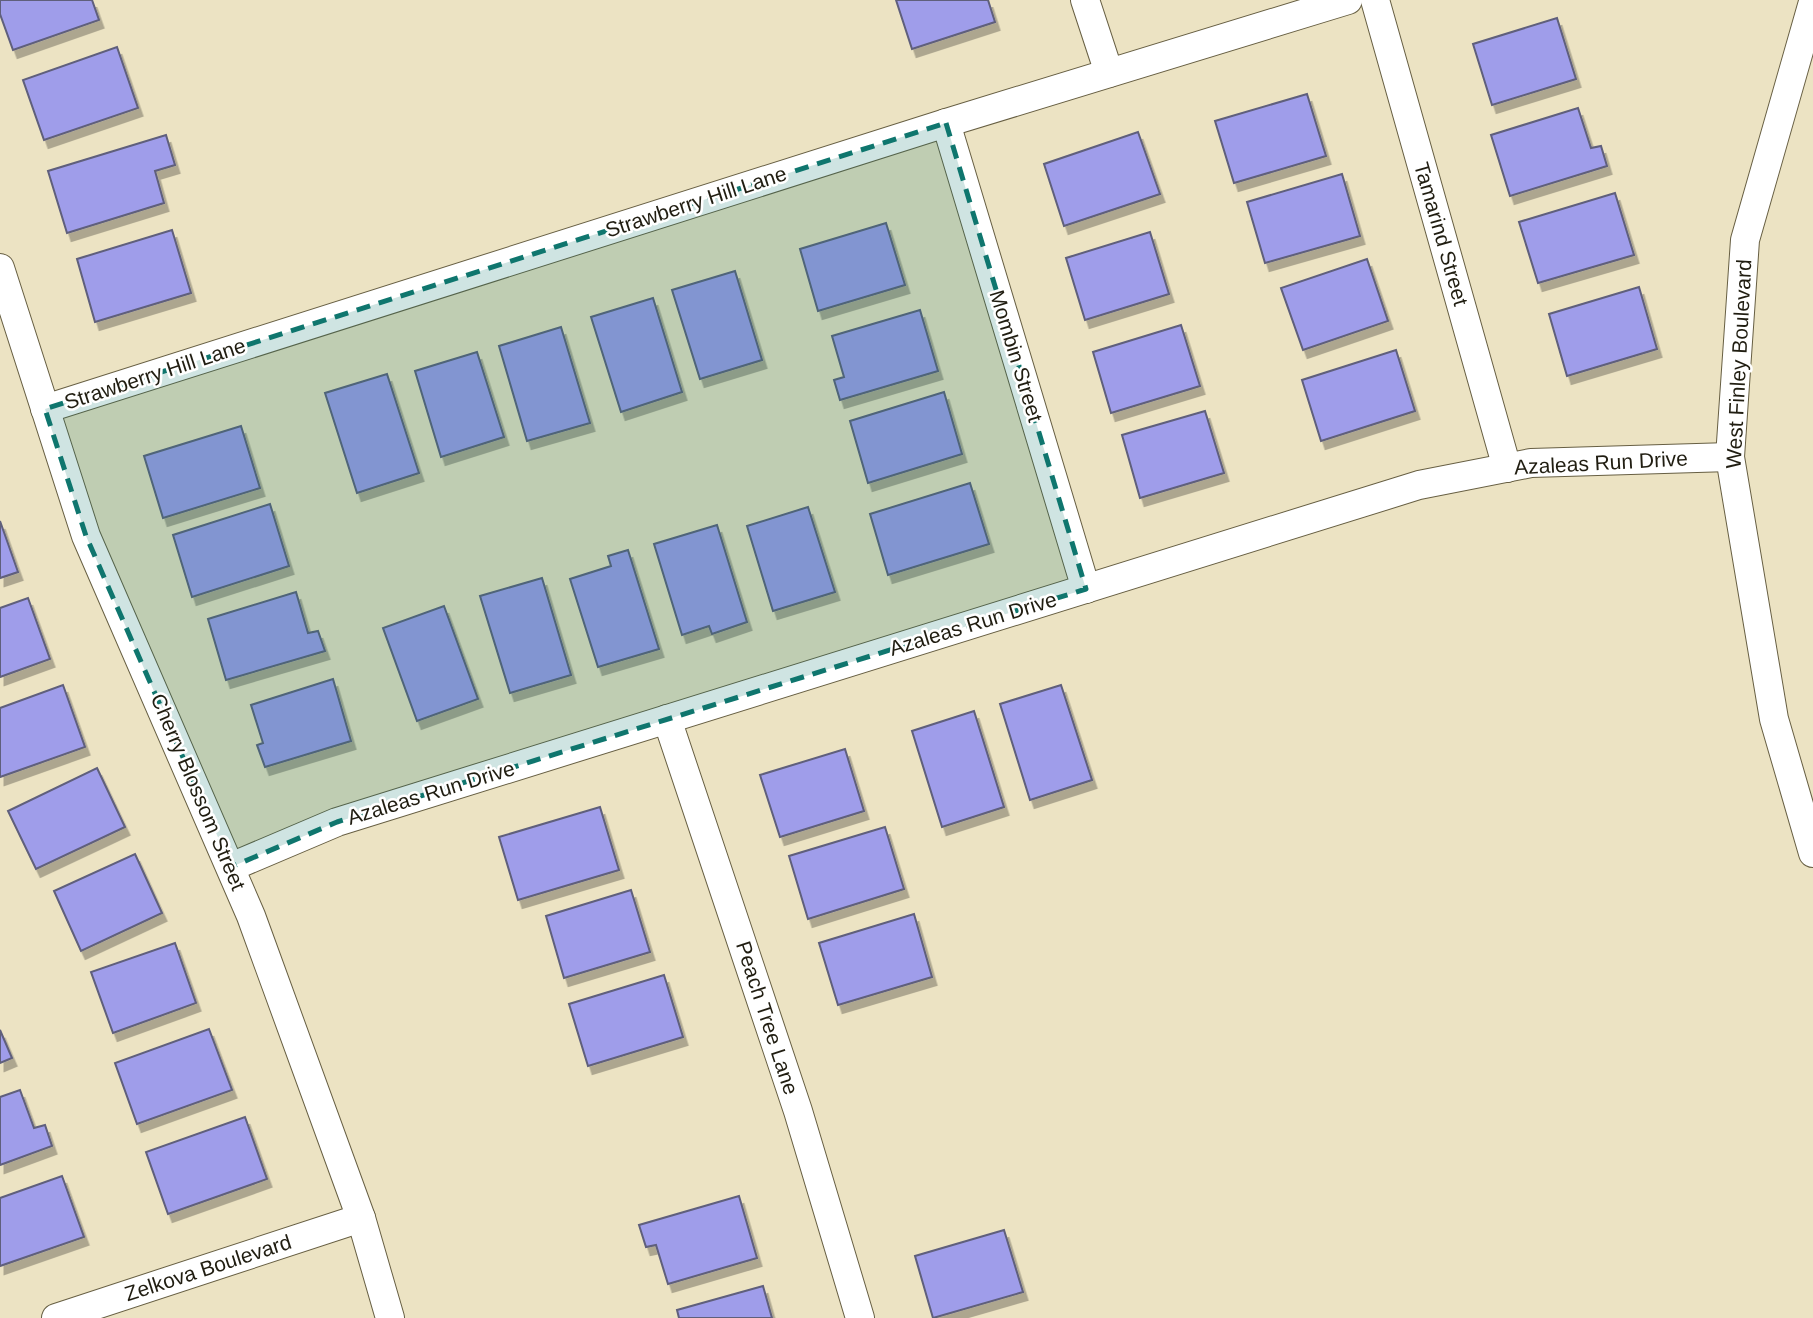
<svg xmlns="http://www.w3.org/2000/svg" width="1813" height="1318" font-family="Helvetica,sans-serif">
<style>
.building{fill:#9f9dea;stroke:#5f5f7b;stroke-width:2;filter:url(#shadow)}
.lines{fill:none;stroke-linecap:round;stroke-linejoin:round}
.street-casing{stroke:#675f43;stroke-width:30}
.street{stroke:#fff;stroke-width:28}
.marked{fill:#0f766e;fill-opacity:0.2;stroke:#0f766e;stroke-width:5;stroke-dasharray:14 9;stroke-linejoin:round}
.labels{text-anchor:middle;stroke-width:5;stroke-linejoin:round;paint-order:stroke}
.street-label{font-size:21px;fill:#201d11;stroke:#fff}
</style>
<defs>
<filter id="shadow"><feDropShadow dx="4.5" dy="8" stdDeviation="0" flood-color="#0004"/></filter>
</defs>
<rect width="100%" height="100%" fill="#ece3c3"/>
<g class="building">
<path d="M 0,0 L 92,0 L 99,20 L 13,50 L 0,14 Z"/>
<path d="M 896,0 L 988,0 L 995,22 L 912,49 Z"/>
<path d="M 1557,18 L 1576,79 L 1492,105 L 1473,44 Z"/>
<path d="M 117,47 L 138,108 L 44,140 L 23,80 Z"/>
<path d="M 1307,94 L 1326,156 L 1234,183 L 1215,121 Z"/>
<path d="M 1578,108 L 1591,148 L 1601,146 L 1607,166 L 1510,196 L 1491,135 Z"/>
<path d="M 1138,132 L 1160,194 L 1064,226 L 1044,164 Z"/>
<path d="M 166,135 L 175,165 L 155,171 L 164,203 L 67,233 L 48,171 Z"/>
<path d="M 1342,174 L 1360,236 L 1265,263 L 1247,202 Z"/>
<path d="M 1615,193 L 1634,255 L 1538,283 L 1519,222 Z"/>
<path d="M 886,223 L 905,285 L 818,311 L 800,249 Z"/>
<path d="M 172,230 L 191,293 L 95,322 L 77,259 Z"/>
<path d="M 1150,232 L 1169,294 L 1085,320 L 1066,258 Z"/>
<path d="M 1367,259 L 1388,321 L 1303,350 L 1281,288 Z"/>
<path d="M 735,271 L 762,360 L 700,379 L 672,290 Z"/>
<path d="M 1639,287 L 1657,349 L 1567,376 L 1549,314 Z"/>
<path d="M 653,298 L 682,392 L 621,412 L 591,317 Z"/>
<path d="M 920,310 L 938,371 L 840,400 L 834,380 L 844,377 L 832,336 Z"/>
<path d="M 1181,325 L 1200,386 L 1111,413 L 1093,352 Z"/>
<path d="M 561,327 L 590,423 L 527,441 L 499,346 Z"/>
<path d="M 1396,350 L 1415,411 L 1321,441 L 1302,380 Z"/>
<path d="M 477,352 L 504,437 L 441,457 L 415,371 Z"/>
<path d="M 387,374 L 419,473 L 357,493 L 325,393 Z"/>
<path d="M 944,392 L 962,454 L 868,483 L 850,421 Z"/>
<path d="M 1205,411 L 1224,473 L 1140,498 L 1122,435 Z"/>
<path d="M 241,426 L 260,488 L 163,518 L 144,456 Z"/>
<path d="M 970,483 L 989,544 L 888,575 L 870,514 Z"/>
<path d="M 270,504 L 289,566 L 192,597 L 173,535 Z"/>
<path d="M 808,507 L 835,592 L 773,611 L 747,526 Z"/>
<path d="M 0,521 L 18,572 L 0,578 Z"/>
<path d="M 717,525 L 747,622 L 712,634 L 709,626 L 682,635 L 654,544 Z"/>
<path d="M 628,550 L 659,649 L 598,667 L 570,579 L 611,566 L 608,556 Z"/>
<path d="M 542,578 L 571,675 L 510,693 L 480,596 Z"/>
<path d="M 296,592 L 308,633 L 318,631 L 325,651 L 226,680 L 208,619 Z"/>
<path d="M 28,598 L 50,659 L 0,677 L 0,608 Z"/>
<path d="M 444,606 L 478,699 L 417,721 L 383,628 Z"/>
<path d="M 333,679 L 351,741 L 265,767 L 257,745 L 263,743 L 251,705 Z"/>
<path d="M 63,685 L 85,747 L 0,777 L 0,708 Z"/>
<path d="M 1061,685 L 1092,780 L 1030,800 L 1000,704 Z"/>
<path d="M 974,711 L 1004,807 L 942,827 L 912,731 Z"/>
<path d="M 845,749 L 864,811 L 780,837 L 760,775 Z"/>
<path d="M 97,768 L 125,827 L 36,869 L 8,811 Z"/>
<path d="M 600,807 L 619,870 L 518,900 L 499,837 Z"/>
<path d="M 885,827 L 904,889 L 808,919 L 789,856 Z"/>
<path d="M 135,854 L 162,913 L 81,951 L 54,891 Z"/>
<path d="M 631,890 L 650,952 L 564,978 L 546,916 Z"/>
<path d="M 914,914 L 932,977 L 838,1005 L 819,943 Z"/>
<path d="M 175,943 L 196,1003 L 113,1033 L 91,972 Z"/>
<path d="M 664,975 L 683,1037 L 588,1066 L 569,1004 Z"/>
<path d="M 209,1029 L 232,1090 L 137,1124 L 115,1063 Z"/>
<path d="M 0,1030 L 12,1058 L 0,1063 Z"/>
<path d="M 20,1090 L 34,1128 L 45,1125 L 52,1146 L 0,1165 L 0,1097 Z"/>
<path d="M 245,1117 L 267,1179 L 168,1214 L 146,1152 Z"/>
<path d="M 62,1176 L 84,1237 L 0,1266 L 0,1198 Z"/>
<path d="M 739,1196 L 757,1258 L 668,1284 L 656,1245 L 646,1247 L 639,1225 Z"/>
<path d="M 1004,1230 L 1023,1292 L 933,1318 L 915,1256 Z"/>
<path d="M 763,1286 L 772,1318 L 679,1318 L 677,1310 Z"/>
</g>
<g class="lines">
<defs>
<g id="street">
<path d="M 1085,0 L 1109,73"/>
<path d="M 1375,0 L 1507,468"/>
<path d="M 1813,2 L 1745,240 L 1730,457 L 1774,719 L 1813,853"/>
<path d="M 946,123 L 1086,589"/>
<path d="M 0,268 L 86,536 L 251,916 L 361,1218 L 390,1318"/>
<path d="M 45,409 L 946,123 L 1348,0"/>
<path d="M 667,719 L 798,1111 L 860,1318"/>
<path d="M 231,867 L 337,822 L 1419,485 L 1531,463 L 1730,457"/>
<path d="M 56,1318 L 361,1218"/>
</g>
</defs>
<use href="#street" class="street-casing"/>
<use href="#street" class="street"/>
</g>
<path class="marked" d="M 946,123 L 1086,589 L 337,822 L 231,867 L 86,536 L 45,409 Z"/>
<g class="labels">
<g class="street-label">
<text transform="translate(696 202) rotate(-18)" y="7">Strawberry Hill Lane</text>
<text transform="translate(1441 234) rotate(74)" y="7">Tamarind Street</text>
<text transform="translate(1016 356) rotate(73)" y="7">Mombin Street</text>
<text transform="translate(1739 364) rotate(-87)" y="7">West Finley Boulevard</text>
<text transform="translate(155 374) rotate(-18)" y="7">Strawberry Hill Lane</text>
<text transform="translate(1601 463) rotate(-3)" y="7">Azaleas Run Drive</text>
<text transform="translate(973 624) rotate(-17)" y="7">Azaleas Run Drive</text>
<text transform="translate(198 792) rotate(67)" y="7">Cherry Blossom Street</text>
<text transform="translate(431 793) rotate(-17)" y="7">Azaleas Run Drive</text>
<text transform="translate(767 1018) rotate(72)" y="7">Peach Tree Lane</text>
<text transform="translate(208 1268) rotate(-18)" y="7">Zelkova Boulevard</text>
</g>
</g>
</svg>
